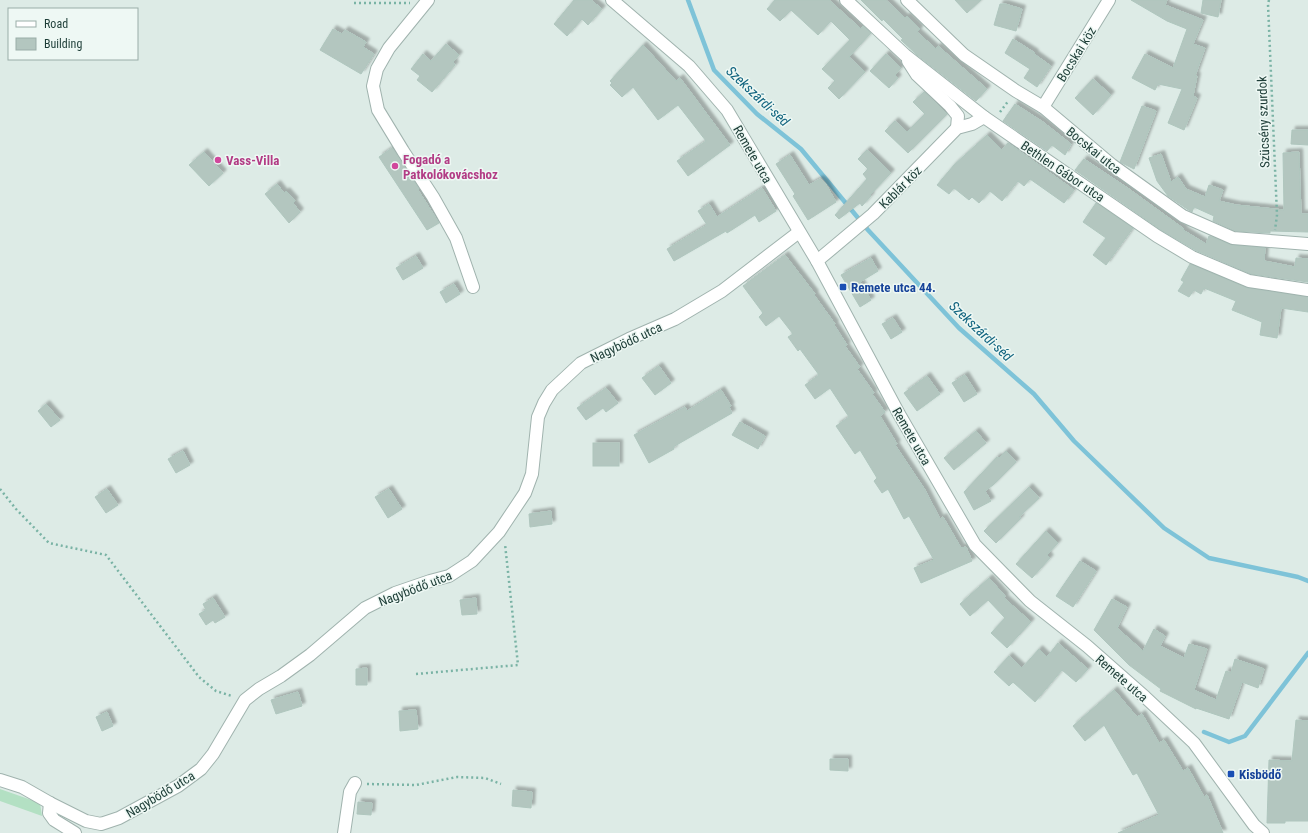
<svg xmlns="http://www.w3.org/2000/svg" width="1308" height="833" font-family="'Roboto Condensed',sans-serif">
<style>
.green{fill:#b3e0c3}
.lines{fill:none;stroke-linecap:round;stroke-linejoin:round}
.stream{stroke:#7ec3d8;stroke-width:4.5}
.building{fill:#b3c6bf;stroke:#afc6be;filter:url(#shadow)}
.minor-casing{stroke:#a0b3ae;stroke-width:14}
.path{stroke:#7ab3a5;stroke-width:2.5;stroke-dasharray:2 3;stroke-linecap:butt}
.minor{stroke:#fff;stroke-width:12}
.hotel-dot{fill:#d1479c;stroke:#eef8f4;stroke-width:1.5}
.transit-dot{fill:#1a4fb4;stroke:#eef8f4;stroke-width:1.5}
.labels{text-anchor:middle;stroke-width:3;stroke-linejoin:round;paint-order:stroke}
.street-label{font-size:13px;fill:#1d3d37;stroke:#eef8f4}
.hotel-label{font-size:13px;font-weight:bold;fill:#b23c85;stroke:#eef8f4;text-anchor:start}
.transit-label{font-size:13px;font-weight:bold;fill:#164399;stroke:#eef8f4;text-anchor:start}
.water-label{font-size:14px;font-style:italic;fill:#11647f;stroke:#eef8f4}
</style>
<defs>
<filter id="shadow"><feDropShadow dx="3.5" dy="-3.5" stdDeviation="1" flood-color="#0004"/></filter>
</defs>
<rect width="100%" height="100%" fill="#ddebe6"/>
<path class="green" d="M 0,789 L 40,803 L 42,816 L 0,801 Z"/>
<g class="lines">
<g class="stream">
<path d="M 688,0 L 714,70 L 757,114 L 801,149 L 868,230 L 959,328 L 1034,394 L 1074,441 L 1164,528 L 1209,558 L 1298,577 L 1308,581"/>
<path d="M 1204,732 L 1229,742 L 1245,736 L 1308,653"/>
</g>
</g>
<g class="building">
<path d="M 574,0 L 591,0 L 602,9 L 588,25 L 582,19 L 567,36 L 554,24 Z"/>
<path d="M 775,0 L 829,0 L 861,29 L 863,26 L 871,33 L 849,57 L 865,72 L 839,99 L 828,88 L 835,81 L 822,69 L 850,40 L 831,21 L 818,35 L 791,10 L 780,21 L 767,9 Z"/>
<path d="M 861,0 L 886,0 L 905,18 L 907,16 L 920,29 L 917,32 L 936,49 L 938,46 L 987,89 L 976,101 L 917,55 L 901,40 L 903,39 L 883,19 L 882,21 Z"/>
<path d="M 955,0 L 981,0 L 967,13 Z"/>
<path d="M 1131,0 L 1167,0 L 1165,5 L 1203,20 L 1193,44 L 1205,48 L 1195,76 L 1197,76 L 1193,96 L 1197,98 L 1184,130 L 1168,123 L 1182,89 L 1158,84 L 1155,90 L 1132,78 L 1145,54 L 1173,68 L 1187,29 L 1167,21 Z"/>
<path d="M 1203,0 L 1221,0 L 1218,17 L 1201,13 Z"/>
<path d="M 1000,4 L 1005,4 L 1022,9 L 1016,31 L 994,25 Z"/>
<path d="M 333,29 L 342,34 L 345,30 L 366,42 L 363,47 L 374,54 L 361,74 L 320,50 Z"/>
<path d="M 1013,39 L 1035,53 L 1034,54 L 1051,66 L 1037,87 L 1024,78 L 1030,69 L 1005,53 Z"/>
<path d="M 446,44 L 459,55 L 453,62 L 455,65 L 432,92 L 417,80 L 420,76 L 411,69 L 423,54 L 431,61 Z"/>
<path d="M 643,45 L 676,81 L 680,78 L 730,145 L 688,176 L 677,161 L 706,141 L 678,105 L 658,120 L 633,87 L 622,97 L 610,85 L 612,83 L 610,81 Z"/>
<path d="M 886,54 L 901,68 L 895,75 L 898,78 L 889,88 L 870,71 Z"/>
<path d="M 1093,79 L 1111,95 L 1093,115 L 1075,98 Z"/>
<path d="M 924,92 L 947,114 L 908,153 L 885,131 L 895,121 L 907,132 L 925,114 L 913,102 Z"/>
<path d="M 1015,104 L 1043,122 L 1071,144 L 1065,155 L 1052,145 L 1047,151 L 1003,121 Z"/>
<path d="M 1142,106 L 1156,111 L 1134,169 L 1120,162 Z"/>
<path d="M 1292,130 L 1308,130 L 1308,145 L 1291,144 Z"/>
<path d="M 987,135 L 1002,150 L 1008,143 L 1074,190 L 1064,203 L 1030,179 L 1024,186 L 1018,181 L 1002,201 L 990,191 L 979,203 L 972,197 L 969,200 L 954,188 L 949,194 L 937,185 L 954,165 Z"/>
<path d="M 392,148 L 419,189 L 418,190 L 439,223 L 427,230 L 379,157 Z"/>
<path d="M 867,150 L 891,173 L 870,195 L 871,196 L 862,206 L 860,203 L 839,219 L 835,215 L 867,179 L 863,174 L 868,169 L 858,159 Z"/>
<path d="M 204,152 L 223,173 L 209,186 L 189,165 Z"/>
<path d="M 1299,152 L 1301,214 L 1308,214 L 1308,232 L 1270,231 L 1270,233 L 1235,231 L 1213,221 L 1214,216 L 1194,207 L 1192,212 L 1187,209 L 1168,196 L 1157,181 L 1149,158 L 1161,154 L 1171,182 L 1178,177 L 1186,189 L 1205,197 L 1209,185 L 1223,190 L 1219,201 L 1236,205 L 1284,210 L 1283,153 Z"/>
<path d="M 790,155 L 809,185 L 820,179 L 825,183 L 836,202 L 808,220 L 793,196 L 795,194 L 776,164 Z"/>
<path d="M 1084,159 L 1129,189 L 1184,229 L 1183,230 L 1206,244 L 1209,236 L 1232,245 L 1265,248 L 1264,261 L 1295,267 L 1296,258 L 1308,259 L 1308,282 L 1251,274 L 1195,250 L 1161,230 L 1075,170 Z"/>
<path d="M 277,184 L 284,193 L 286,191 L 295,201 L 293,203 L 300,212 L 289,223 L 265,194 Z"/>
<path d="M 762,188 L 776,211 L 759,222 L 755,215 L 727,233 L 726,231 L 674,261 L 667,249 L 707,225 L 698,211 L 709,204 L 717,217 Z"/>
<path d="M 1096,203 L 1133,228 L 1106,265 L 1093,255 L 1106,238 L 1083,222 Z"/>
<path d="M 785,255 L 815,294 L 814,295 L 835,324 L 834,325 L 847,345 L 845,346 L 860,367 L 857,369 L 874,393 L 872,394 L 885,412 L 880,416 L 897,444 L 895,445 L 925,490 L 940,519 L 943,517 L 961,548 L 966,547 L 972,561 L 921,583 L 914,568 L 934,560 L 909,516 L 904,519 L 888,489 L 882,493 L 874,481 L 877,478 L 860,450 L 855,454 L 836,426 L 849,417 L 830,388 L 815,399 L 805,385 L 819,375 L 800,349 L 798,351 L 788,337 L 793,334 L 779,316 L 766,326 L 759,317 L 763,313 L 743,286 Z"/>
<path d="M 416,256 L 423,268 L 403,280 L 396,268 Z"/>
<path d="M 871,258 L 878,271 L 860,282 L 871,300 L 860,307 L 841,275 Z"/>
<path d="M 1190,264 L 1248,288 L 1308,297 L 1308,312 L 1281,308 L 1277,338 L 1260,335 L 1262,322 L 1232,310 L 1236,301 L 1204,288 L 1201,294 L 1194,290 L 1189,297 L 1178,291 L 1184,282 L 1181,280 Z"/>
<path d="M 454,284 L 460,294 L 446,303 L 440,292 Z"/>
<path d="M 893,318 L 902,332 L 891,339 L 882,324 Z"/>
<path d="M 659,366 L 671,383 L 655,395 L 642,378 Z"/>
<path d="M 965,375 L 977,394 L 964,402 L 952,383 Z"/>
<path d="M 927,376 L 940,394 L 917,411 L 904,393 Z"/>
<path d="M 606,388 L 618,403 L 606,412 L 603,408 L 586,420 L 577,408 Z"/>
<path d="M 721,390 L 731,406 L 729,407 L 732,413 L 673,447 L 674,449 L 649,463 L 634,435 L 685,407 L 687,411 Z"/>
<path d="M 46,404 L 60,420 L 51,427 L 38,411 Z"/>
<path d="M 740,422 L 765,436 L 758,449 L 732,435 Z"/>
<path d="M 976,431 L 986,443 L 954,470 L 944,458 Z"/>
<rect x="593" y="443" width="26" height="23"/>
<path d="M 183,451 L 190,465 L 176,473 L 168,459 Z"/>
<path d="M 1006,451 L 1016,462 L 993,485 L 985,491 L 991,501 L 974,510 L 964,492 L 997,457 L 999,458 Z"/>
<path d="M 1029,487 L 1039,498 L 1019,517 L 1021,518 L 996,543 L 984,531 Z"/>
<path d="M 107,489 L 118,505 L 106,513 L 95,497 Z"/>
<path d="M 389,489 L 402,509 L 388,518 L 375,497 Z"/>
<path d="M 551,511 L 552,524 L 530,527 L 529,514 Z"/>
<path d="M 1046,531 L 1058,543 L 1047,555 L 1050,558 L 1032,578 L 1016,564 Z"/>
<path d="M 1080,561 L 1096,571 L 1073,607 L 1056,596 Z"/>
<path d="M 989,578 L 1005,596 L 1004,598 L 1031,622 L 1007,648 L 991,633 L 1005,618 L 988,600 L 970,616 L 960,604 Z"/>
<path d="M 213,598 L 225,617 L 215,623 L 213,620 L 206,625 L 199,614 L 206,610 L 203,604 Z"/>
<path d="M 476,598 L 477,614 L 462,615 L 460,600 Z"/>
<path d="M 1112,599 L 1127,607 L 1117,628 L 1143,651 L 1154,629 L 1165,636 L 1160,646 L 1184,658 L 1189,644 L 1207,649 L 1194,690 L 1216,700 L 1226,671 L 1231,673 L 1235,659 L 1264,669 L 1258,688 L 1242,682 L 1229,719 L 1196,708 L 1196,709 L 1160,691 L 1161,689 L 1129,665 L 1094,630 Z"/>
<path d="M 1058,643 L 1088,669 L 1076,682 L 1062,670 L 1035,702 L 1013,682 L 1009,686 L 994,672 L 1009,656 L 1022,668 L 1039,649 L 1047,657 Z"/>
<path d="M 367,668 L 367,685 L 356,685 L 356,669 Z"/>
<path d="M 1114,690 L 1137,717 L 1142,714 L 1159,743 L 1164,740 L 1183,771 L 1188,768 L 1204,797 L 1207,795 L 1223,833 L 1118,833 L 1159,815 L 1137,773 L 1133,775 L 1104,725 L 1085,741 L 1073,726 Z"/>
<path d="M 298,692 L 302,706 L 276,714 L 271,700 Z"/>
<path d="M 416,710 L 418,729 L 400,731 L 399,711 Z"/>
<path d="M 107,712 L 113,726 L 102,731 L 96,717 Z"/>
<path d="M 1296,720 L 1308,721 L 1308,821 L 1285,821 L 1285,823 L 1267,823 L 1269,760 L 1292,761 Z"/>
<path d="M 830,759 L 848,759 L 848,771 L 830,770 Z"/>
<path d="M 513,790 L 532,792 L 531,808 L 512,806 Z"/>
<path d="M 358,802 L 372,803 L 371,815 L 357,814 Z"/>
</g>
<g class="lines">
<defs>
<g id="minor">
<path d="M 428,0 L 389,48 L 377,69 L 373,86 L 378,110 L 403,151 L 433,197 L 456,238 L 473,287"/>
<path d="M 612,0 L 689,66 L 727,110 L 817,261 L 899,414 L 975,545 L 1030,601 L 1087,646 L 1145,697 L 1194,743 L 1254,825 L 1263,833"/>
<path d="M 846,0 L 905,55 L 984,117 L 1157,236 L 1192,257 L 1249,281 L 1308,290"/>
<path d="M 907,0 L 964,55 L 1016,91 L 1043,107 L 1112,165 L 1183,216 L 1233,238 L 1308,244"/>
<path d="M 908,61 L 917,75 L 950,106 L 958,116 L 957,128"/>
<path d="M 1043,107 L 1109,0"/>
<path d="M 817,261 L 873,214 L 957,128 L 972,124 L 984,117"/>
<path d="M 0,780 L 22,787 L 50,803 L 86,821 L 101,824 L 119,818 L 178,786 L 201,769 L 213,754 L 245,700 L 259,689 L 281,676 L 310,655 L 365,608 L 395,593 L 430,581 L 449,576 L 472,561 L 499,532 L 525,493 L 532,474 L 538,417 L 544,403 L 552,390 L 581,363 L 629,339 L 675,319 L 722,291 L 799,232"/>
<path d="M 50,803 L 49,813 L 54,820 L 75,833"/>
<path d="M 344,833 L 350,792 L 355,783"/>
</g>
</defs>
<use href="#minor" class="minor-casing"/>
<g class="path">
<path d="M 1269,0 L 1268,4 L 1277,215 L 1275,230"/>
<path d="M 354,3 L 410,3"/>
<path d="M 1000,112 L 1009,100"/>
<path d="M 0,489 L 16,509 L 49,543 L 106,555 L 199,677 L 216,691 L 232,696"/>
<path d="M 416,674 L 518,665 L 505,544"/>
<path d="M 367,784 L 416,785 L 457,777 L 485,778 L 501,784"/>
</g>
<use href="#minor" class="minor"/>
</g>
<g class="hotel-dot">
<circle cx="218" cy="160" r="4"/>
<circle cx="395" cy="166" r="4"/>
</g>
<g class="transit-dot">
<rect x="839" y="283" width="8" height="8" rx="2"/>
<rect x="1227" y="770" width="8" height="8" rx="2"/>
</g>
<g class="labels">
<g class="street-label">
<text transform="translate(1076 54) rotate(-58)" y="5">Bocskai köz</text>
<text transform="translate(1263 122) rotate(-92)" y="5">Szücsény szurdok</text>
<text transform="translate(1094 150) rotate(39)" y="5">Bocskai utca</text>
<text transform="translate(753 154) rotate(60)" y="5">Remete utca</text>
<text transform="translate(1063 171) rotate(34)" y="5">Bethlen Gábor utca</text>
<text transform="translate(900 187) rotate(-45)" y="5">Kablár köz</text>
<text transform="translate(626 342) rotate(-25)" y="5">Nagybödő utca</text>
<text transform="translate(912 436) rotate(60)" y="5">Remete utca</text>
<text transform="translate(415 588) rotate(-21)" y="5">Nagybödő utca</text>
<text transform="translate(1122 678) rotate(41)" y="5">Remete utca</text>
<text transform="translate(160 794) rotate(-31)" y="5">Nagybödő utca</text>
</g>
<g class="hotel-label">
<text x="403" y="164">Fogadó a<tspan x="403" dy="15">Patkolókovácshoz</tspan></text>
<text x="226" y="165">Vass-Villa</text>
</g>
<g class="transit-label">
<text x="851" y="292">Remete utca 44.</text>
<text x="1239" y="779">Kisbödő</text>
</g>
<g class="water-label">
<text transform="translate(758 96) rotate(43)" y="5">Szekszárdi-séd</text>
<text transform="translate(981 331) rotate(43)" y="5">Szekszárdi-séd</text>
</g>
</g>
<rect x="8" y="8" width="130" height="52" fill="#eef8f4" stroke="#9aada8"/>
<rect x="16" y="21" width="20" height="6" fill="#ffffff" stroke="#9aada8"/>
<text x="44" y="28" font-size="12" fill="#1d3d37">Road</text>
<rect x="16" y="38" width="20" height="12" fill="#b3c6bf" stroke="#9aada8"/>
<text x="44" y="48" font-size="12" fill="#1d3d37">Building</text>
</svg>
